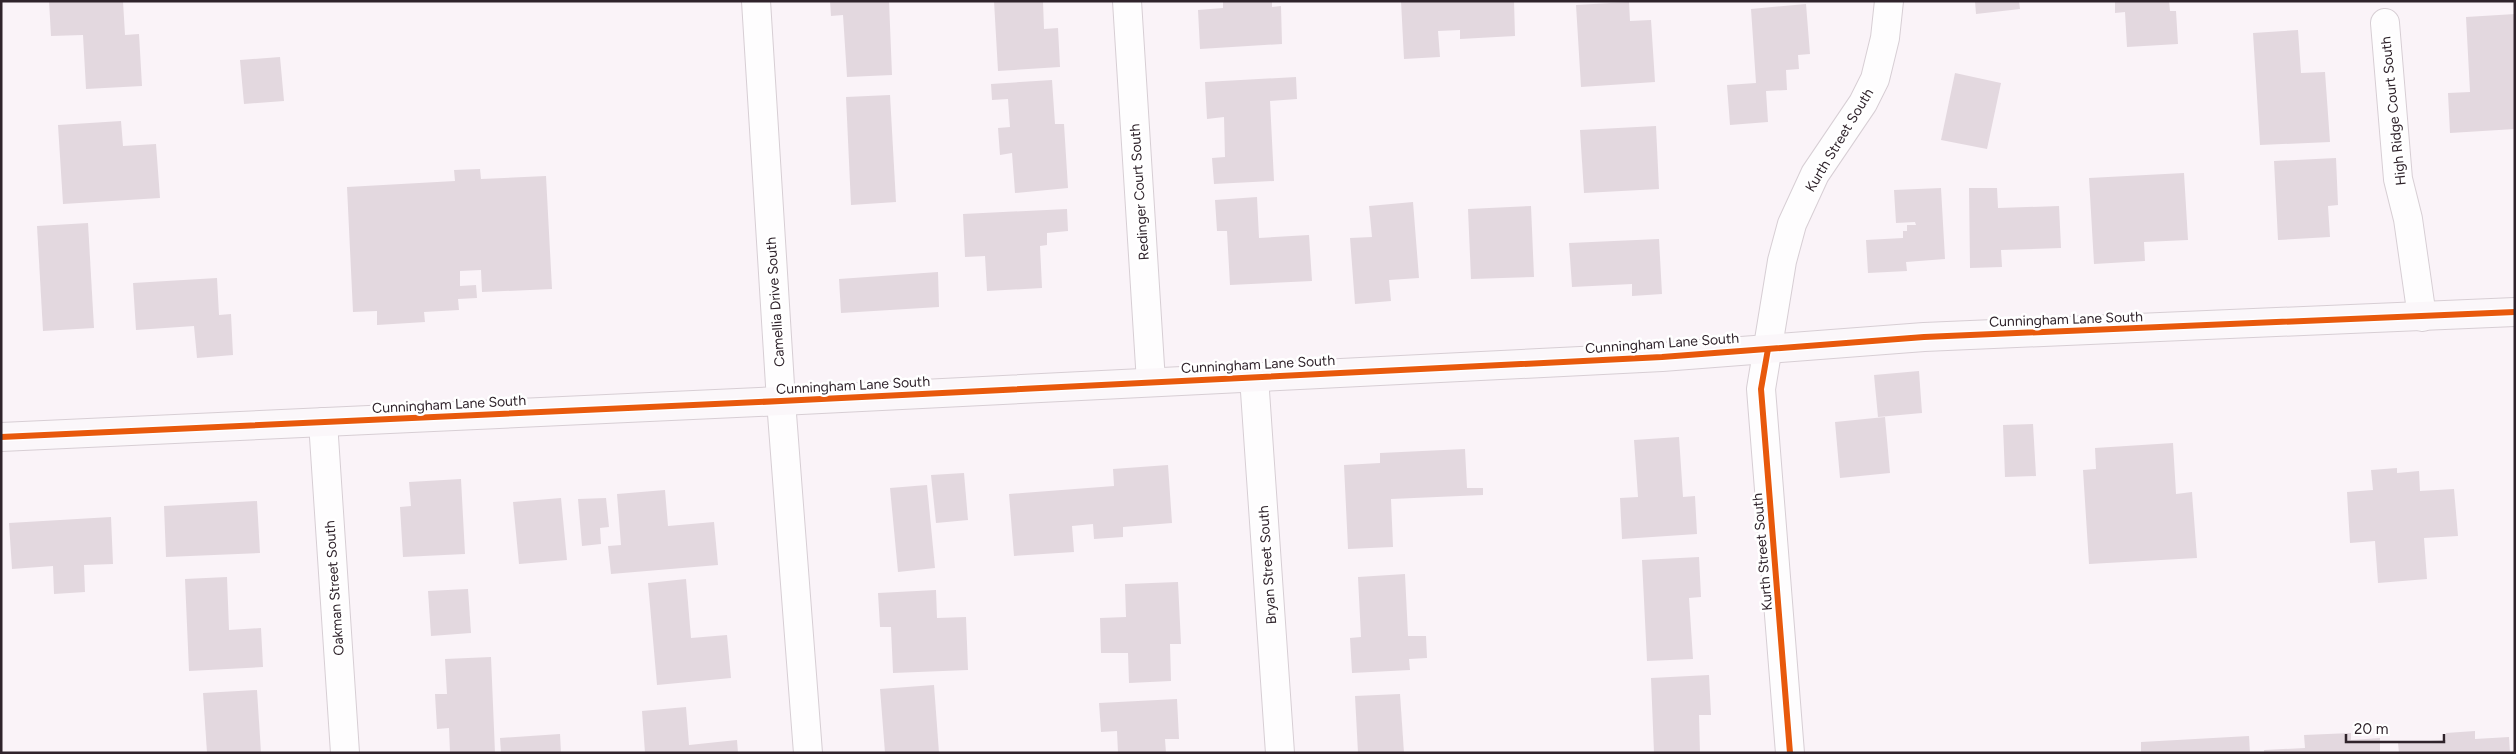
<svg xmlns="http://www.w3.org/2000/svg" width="2516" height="754" font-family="Figtree,sans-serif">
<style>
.building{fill:#e3d8df}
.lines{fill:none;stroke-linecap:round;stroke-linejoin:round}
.street-casing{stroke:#d7ced4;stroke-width:30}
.secondary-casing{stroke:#d7ced4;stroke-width:30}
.street{stroke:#fefdfe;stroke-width:28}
.secondary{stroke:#fbf7fa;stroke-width:28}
.cycleway-casing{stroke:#fff;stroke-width:9}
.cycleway{stroke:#e8590c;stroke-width:6}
.labels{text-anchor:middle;stroke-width:5;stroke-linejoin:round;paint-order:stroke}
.street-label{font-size:14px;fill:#2f232b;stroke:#fff}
</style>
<rect width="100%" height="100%" fill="#faf3f8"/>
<g class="building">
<path d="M 49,1 L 123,1 L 125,35 L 139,34 L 142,86 L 86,89 L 83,35 L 51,36 Z"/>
<path d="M 830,1 L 889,1 L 892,75 L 847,77 L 843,15 L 831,16 Z"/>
<path d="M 994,1 L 1043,1 L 1044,29 L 1058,28 L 1060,67 L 998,71 Z"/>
<path d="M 1223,1 L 1272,1 L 1272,7 L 1281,6 L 1282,44 L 1200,49 L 1198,10 L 1223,8 Z"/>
<path d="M 1401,1 L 1514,1 L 1515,36 L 1460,39 L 1460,30 L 1438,31 L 1440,57 L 1404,59 Z"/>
<path d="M 1975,1 L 2019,1 L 2020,9 L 1976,14 Z"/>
<path d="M 2115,1 L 2169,1 L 2170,11 L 2176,11 L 2178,44 L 2127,47 L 2125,12 L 2115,13 Z"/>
<path d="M 1629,2 L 1630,21 L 1651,20 L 1655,82 L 1581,87 L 1576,5 Z"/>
<path d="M 1806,4 L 1810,54 L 1798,55 L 1799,69 L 1786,70 L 1787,90 L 1766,91 L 1768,122 L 1730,125 L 1727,85 L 1756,83 L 1751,9 Z"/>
<path d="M 2515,14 L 2515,129 L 2450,133 L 2448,93 L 2470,92 L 2466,17 Z"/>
<path d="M 2298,30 L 2301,73 L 2325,72 L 2330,142 L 2260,145 L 2253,33 Z"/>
<path d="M 280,57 L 284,101 L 244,104 L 240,60 Z"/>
<path d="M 1955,73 L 2001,83 L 1987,149 L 1941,140 Z"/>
<path d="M 1296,77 L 1297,99 L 1270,101 L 1274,181 L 1214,184 L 1212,158 L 1225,157 L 1224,117 L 1207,119 L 1205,82 Z"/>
<path d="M 1052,80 L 1055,124 L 1064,124 L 1068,188 L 1015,193 L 1012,153 L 1000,155 L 998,128 L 1010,127 L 1008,99 L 992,100 L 991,84 Z"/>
<path d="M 890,95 L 896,202 L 851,205 L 846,97 Z"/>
<path d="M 121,121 L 123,146 L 156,144 L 160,198 L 63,204 L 58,125 Z"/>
<path d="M 1656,126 L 1659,189 L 1584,193 L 1580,130 Z"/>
<path d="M 2336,158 L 2338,205 L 2328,206 L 2330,237 L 2278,240 L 2274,161 Z"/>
<path d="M 480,169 L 481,179 L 546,176 L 552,289 L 482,292 L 481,270 L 460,271 L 460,286 L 476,285 L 477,298 L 458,299 L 459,310 L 424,312 L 425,322 L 377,325 L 377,311 L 353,312 L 347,187 L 455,181 L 454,170 Z"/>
<path d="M 2184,173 L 2188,240 L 2144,242 L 2145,261 L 2094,264 L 2089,178 Z"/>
<path d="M 1941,188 L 1945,259 L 1906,262 L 1907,271 L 1868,273 L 1866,240 L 1903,238 L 1903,231 L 1907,231 L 1907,225 L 1916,225 L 1915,222 L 1896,223 L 1894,190 Z"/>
<path d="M 1969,188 L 1997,188 L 1998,208 L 2059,206 L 2061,248 L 2001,250 L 2002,267 L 1970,268 Z"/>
<path d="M 1257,197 L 1259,238 L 1309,235 L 1312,281 L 1230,285 L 1227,231 L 1217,231 L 1215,200 Z"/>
<path d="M 1413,202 L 1419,278 L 1389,280 L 1391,301 L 1355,304 L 1350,238 L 1372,237 L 1369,206 Z"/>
<path d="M 1531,206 L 1534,277 L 1471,279 L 1468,209 Z"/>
<path d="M 1067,209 L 1068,231 L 1047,233 L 1047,245 L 1040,246 L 1042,288 L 987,291 L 985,256 L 965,257 L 963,214 Z"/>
<path d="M 88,223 L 94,328 L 43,331 L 37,226 Z"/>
<path d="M 1659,239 L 1662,294 L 1632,296 L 1632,284 L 1572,287 L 1569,243 Z"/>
<path d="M 938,272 L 939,307 L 841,313 L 839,279 Z"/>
<path d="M 217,278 L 219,315 L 231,314 L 233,355 L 197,358 L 194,326 L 136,330 L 133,283 Z"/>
<path d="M 1919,371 L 1922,413 L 1878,417 L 1874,375 Z"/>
<path d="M 1885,417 L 1890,473 L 1840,478 L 1835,422 Z"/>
<path d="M 2033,424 L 2036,476 L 2005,477 L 2003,425 Z"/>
<path d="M 1679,437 L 1683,497 L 1695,496 L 1697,534 L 1622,539 L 1620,498 L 1638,497 L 1634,440 Z"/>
<path d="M 2173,443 L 2176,494 L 2192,492 L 2197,558 L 2089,564 L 2083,470 L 2096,469 L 2095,448 Z"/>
<path d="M 1465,449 L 1467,488 L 1483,488 L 1483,495 L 1391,499 L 1393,547 L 1348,549 L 1344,465 L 1380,463 L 1380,453 Z"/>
<path d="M 1168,465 L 1172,523 L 1123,527 L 1123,537 L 1094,539 L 1093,524 L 1072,526 L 1074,552 L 1014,556 L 1009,494 L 1114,486 L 1113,469 Z"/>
<path d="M 2397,468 L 2397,473 L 2419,471 L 2420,491 L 2454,489 L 2458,536 L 2424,538 L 2427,579 L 2378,583 L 2375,541 L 2350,543 L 2347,492 L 2373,490 L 2371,470 Z"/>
<path d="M 964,473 L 968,520 L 936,523 L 931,475 Z"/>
<path d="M 461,479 L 465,554 L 403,557 L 400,507 L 411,506 L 409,482 Z"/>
<path d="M 927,485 L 935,568 L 898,572 L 890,488 Z"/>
<path d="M 665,490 L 668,526 L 714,522 L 718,565 L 611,574 L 608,546 L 621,545 L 617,494 Z"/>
<path d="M 561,498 L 567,560 L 519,564 L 513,502 Z"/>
<path d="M 606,498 L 609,527 L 600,528 L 601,544 L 582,546 L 578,499 Z"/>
<path d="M 257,501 L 260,553 L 166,557 L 164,506 Z"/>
<path d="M 111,517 L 113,564 L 84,565 L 85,592 L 54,594 L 53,566 L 12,569 L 9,523 Z"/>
<path d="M 1699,557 L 1701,597 L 1689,598 L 1693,659 L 1647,661 L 1642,560 Z"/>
<path d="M 1405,574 L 1408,636 L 1426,636 L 1427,658 L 1409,659 L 1410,670 L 1352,673 L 1350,638 L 1361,637 L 1358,577 Z"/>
<path d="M 227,577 L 229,630 L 261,628 L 263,667 L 189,671 L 185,579 Z"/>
<path d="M 686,579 L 691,638 L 727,635 L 731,678 L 657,685 L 648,583 Z"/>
<path d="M 1178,582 L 1181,644 L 1170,644 L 1171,681 L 1129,683 L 1128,653 L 1101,653 L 1100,618 L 1126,617 L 1125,584 Z"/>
<path d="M 468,589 L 471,633 L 431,636 L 428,591 Z"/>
<path d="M 936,590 L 937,618 L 966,617 L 968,670 L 893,673 L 891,627 L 880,627 L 878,593 Z"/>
<path d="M 491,657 L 495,753 L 450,753 L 449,728 L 437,729 L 435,694 L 447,694 L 445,659 Z"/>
<path d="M 1709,675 L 1711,715 L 1699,715 L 1700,753 L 1654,753 L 1651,678 Z"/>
<path d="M 934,685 L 939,753 L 885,753 L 880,689 Z"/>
<path d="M 257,690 L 261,753 L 207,753 L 203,693 Z"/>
<path d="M 1400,694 L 1404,753 L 1358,753 L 1355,696 Z"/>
<path d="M 1177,699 L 1179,739 L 1165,739 L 1166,753 L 1118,753 L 1117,731 L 1101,732 L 1099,703 Z"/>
<path d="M 686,707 L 689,745 L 737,740 L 738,753 L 645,753 L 642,711 Z"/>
<path d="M 2475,731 L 2475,739 L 2509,737 L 2510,753 L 2399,753 L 2398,743 L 2446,740 L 2446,733 Z"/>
<path d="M 2351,733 L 2351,740 L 2380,738 L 2380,753 L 2264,753 L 2264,750 L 2305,748 L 2304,735 Z"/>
<path d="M 560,734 L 561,753 L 501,753 L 500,738 Z"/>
<path d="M 2249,736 L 2250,753 L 2141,753 L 2141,742 Z"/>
</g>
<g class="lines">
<defs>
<g id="street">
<path d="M 756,1 L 781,401 L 808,753"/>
<path d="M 1127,1 L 1151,382"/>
<path d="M 2385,23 L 2398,179 L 2408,219 L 2422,317"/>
<path d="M 1254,377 L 1280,753"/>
<path d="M 323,422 L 345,753"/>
<path d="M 1790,753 L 1761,389 L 1782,261 L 1792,224 L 1815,174 L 1863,103 L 1875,79 L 1885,38 L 1889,1"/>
</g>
<path id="secondary" d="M 1,437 L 781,401 L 1662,357 L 1924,337 L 2515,312"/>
</defs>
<use href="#street" class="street-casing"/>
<use href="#secondary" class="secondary-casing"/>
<use href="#street" class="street"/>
<use href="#secondary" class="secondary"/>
<defs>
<g id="cycleway">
<path d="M 1768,349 L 1761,389 L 1790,753"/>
<path d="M 1,437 L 781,401 L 1662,357 L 1924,337 L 2515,312"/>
</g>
</defs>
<use href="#cycleway" class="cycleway-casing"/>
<use href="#cycleway" class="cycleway"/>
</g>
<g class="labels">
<g class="street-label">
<text transform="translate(2393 111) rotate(-96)" y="5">High Ridge Court South</text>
<text transform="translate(1839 140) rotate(-59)" y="5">Kurth Street South</text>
<text transform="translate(1139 192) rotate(-94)" y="5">Redinger Court South</text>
<text transform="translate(775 302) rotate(-94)" y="5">Camellia Drive South</text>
<text transform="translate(2066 319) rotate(-2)" y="5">Cunningham Lane South</text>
<text transform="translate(1662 343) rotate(-4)" y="5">Cunningham Lane South</text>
<text transform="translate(1258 364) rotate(-3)" y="5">Cunningham Lane South</text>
<text transform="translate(853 385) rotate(-3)" y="5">Cunningham Lane South</text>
<text transform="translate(449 404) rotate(-3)" y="5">Cunningham Lane South</text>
<text transform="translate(1762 552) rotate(-95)" y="5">Kurth Street South</text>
<text transform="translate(1267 565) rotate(-94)" y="5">Bryan Street South</text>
<text transform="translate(334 588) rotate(-94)" y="5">Oakman Street South</text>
</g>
</g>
<rect width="2516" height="754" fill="none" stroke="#2f232b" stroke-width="5"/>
<path d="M2346 734v8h98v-8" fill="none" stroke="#2f232b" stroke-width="2.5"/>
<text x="2354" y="734" font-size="15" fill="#2f232b" stroke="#ffffff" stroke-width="4" paint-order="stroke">20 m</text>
</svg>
